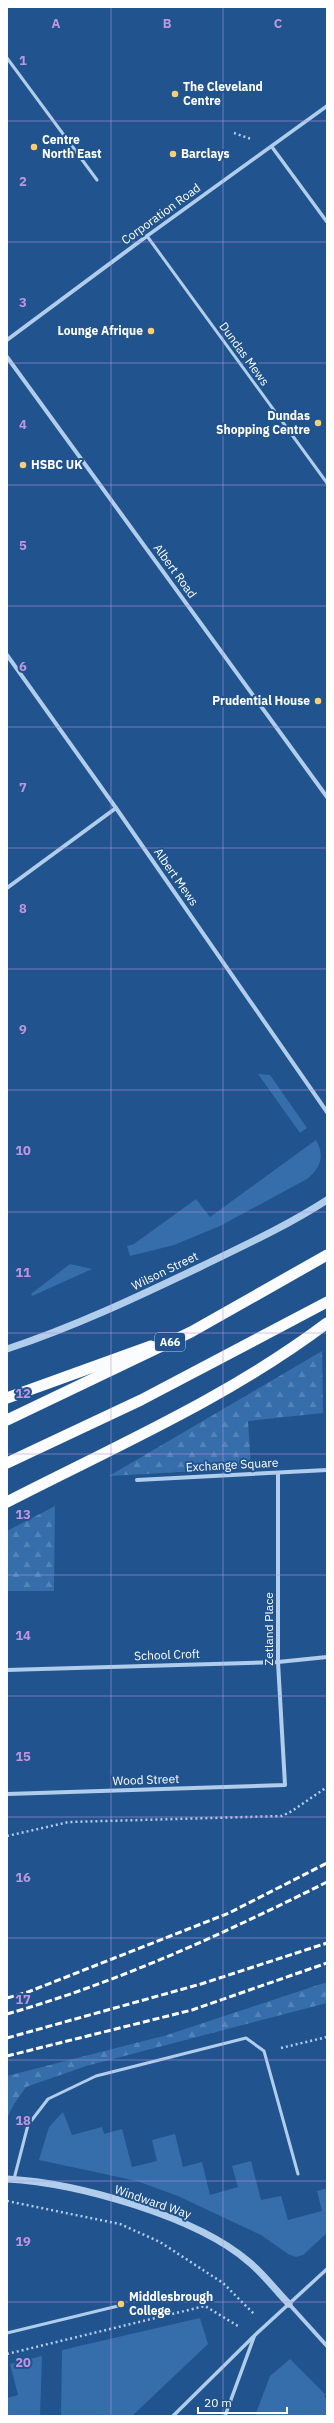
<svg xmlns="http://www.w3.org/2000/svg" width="334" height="2423" font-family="'IBM Plex Sans',sans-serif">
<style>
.green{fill:#356eab}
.forest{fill:url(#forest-firs)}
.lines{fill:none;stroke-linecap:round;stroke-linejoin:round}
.path{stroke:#b1cdec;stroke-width:2.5;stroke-dasharray:2 3;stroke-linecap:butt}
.service{stroke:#b1cdec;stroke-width:3}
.pedestrian{stroke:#b1cdec;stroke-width:3.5}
.minor{stroke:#b1cdec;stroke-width:4}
.tertiary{stroke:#b1cdec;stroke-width:7}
.trunk{stroke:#fafcff;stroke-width:11}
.rail{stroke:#fff;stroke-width:3;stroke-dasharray:7 3;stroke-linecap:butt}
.trunk-bridge{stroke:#fafcff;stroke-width:11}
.grid{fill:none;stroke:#bd96df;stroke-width:1;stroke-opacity:0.55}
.poi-dot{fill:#f8ce72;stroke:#21548e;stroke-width:1.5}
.labels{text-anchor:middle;stroke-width:4;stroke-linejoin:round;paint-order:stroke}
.shield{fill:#21548e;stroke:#bcccdd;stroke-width:1}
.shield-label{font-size:11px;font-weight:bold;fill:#fff}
.poi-label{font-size:12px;font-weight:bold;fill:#fff;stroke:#21548e;text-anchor:start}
.street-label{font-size:12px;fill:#fff;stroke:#21548e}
.grid-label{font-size:13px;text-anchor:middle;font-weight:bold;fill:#bd96df;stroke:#21548e;stroke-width:4;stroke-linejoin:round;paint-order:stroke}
</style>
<defs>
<pattern id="forest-firs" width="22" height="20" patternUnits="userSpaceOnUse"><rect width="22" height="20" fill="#356eab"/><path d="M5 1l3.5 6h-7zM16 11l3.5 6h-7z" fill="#5384b8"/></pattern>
</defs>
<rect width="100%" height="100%" fill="#21548e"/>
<g class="green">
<path d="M 258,1074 L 270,1075 L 307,1128 L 300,1133 Z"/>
<path d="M 316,1140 C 325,1156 321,1167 307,1179 L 220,1226 L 174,1245 L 130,1256 L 127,1246 L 134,1244 L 196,1199 L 210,1217 Z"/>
<path d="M 70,1264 L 92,1269 L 32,1296 L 31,1294 Z"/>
<path d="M 63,2112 L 72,2135 L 102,2127 L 104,2134 L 122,2129 L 132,2167 L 157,2161 L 152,2140 L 175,2134 L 183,2167 L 202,2162 L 210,2195 L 238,2187 L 232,2166 L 251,2161 L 261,2200 L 281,2196 L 288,2220 L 322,2211 L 317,2191 L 327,2188 L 327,2233 L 303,2255 L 296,2257 L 288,2254 L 261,2235 L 178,2196 L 137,2181 L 39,2160 L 49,2127 Z"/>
<path d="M 200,2318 L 208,2344 L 132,2416 L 61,2416 L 62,2350 Z"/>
<path d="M 42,2356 L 40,2416 L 7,2416 L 7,2398 L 18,2395 L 10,2364 Z"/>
<path d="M 290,2359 L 326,2395 L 324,2396 L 327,2399 L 327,2416 L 255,2416 L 270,2376 Z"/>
</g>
<g class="forest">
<path d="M 322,1351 L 323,1413 L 248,1421 L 251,1468 L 109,1476 Z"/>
<path d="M 55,1506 L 54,1591 L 7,1591 L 7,1531 Z"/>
<path d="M 327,1982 L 327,2003 L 86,2066 L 26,2087 L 14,2104 L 7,2118 L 7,2076 L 167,2035 Z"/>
</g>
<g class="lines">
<g class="path">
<path d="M 234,133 L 251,139"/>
<path d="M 7,1836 L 69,1822 L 282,1816 L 292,1811 L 327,1787"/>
<path d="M 281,2048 L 327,2037"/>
<path d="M 7,2201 L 120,2224 L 160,2242 L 223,2283 L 254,2314"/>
<path d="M 7,2354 L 205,2306 L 238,2326"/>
</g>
<g class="service">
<path d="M 7,58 L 97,180"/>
<path d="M 147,236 L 327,483"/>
<path d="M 14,2179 L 28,2125 L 48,2099 L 96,2076 L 246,2038 L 264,2051 L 298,2174"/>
<path d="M 7,2333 L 122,2305"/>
</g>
<g class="pedestrian">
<path d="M 272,147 L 327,222"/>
<path d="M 147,236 L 327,106"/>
<path d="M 173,2416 L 254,2336 L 327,2269"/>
<path d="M 225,2416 L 254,2337"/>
</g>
<g class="minor">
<path d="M 7,340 L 147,236"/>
<path d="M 7,357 L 327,797"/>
<path d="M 7,655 L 116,808 L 327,1112"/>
<path d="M 7,888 L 116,808"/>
<path d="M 137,1480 L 327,1470"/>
<path d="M 7,1670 L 278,1662 L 327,1657"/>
<path d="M 7,1794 L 285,1785 L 278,1662 L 278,1473"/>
<path d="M 289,2304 L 327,2346"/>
</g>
<g class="tertiary">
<path d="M 7,1349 C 74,1327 137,1297 200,1267 C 243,1246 287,1226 327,1200"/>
<path d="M 7,2179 C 77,2183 196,2216 249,2262 C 264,2274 276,2291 289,2304"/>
</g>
<g class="trunk">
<path d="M 7,1398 L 151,1346"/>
<path d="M 7,1463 L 141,1400 L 327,1302"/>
<path d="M 7,1502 C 116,1446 229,1397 327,1323"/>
</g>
<g class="rail">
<path d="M 7,1998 L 28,1992 L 229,1913 L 327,1863"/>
<path d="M 7,2014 C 119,1982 223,1934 327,1882"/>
<path d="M 7,2038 L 201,1984 L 327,1943"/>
<path d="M 7,2056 L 192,2010 L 327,1963"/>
</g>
<path class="trunk-bridge" d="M 7,1420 L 191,1332 L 327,1255"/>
</g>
<path class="grid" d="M 111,7 L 111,2416M 223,7 L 223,2416M 7,121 L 327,121M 7,242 L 327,242M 7,363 L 327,363M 7,485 L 327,485M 7,606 L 327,606M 7,727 L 327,727M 7,848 L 327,848M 7,969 L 327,969M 7,1090 L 327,1090M 7,1212 L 327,1212M 7,1333 L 327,1333M 7,1454 L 327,1454M 7,1575 L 327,1575M 7,1696 L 327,1696M 7,1817 L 327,1817M 7,1938 L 327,1938M 7,2060 L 327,2060M 7,2181 L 327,2181M 7,2302 L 327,2302"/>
<g class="poi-dot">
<circle cx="175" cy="94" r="4"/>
<circle cx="34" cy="147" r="4"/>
<circle cx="173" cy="154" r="4"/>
<circle cx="151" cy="331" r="4"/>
<circle cx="318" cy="423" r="4"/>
<circle cx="23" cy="465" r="4"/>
<circle cx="318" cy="701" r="4"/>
<circle cx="121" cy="2304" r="4"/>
</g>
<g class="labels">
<rect class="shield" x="155" y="1333" width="30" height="18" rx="3"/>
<g class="shield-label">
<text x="170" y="1346">A66</text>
</g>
<g class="poi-label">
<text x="183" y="91">The Cleveland<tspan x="183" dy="14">Centre</tspan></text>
<text x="42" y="144">Centre<tspan x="42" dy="14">North East</tspan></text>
<text x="181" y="158">Barclays</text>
<text x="143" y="335" text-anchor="end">Lounge Afrique</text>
<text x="310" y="420" text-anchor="end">Dundas<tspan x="310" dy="14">Shopping Centre</tspan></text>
<text x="31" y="469">HSBC UK</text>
<text x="310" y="705" text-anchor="end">Prudential House</text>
<text x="129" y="2301">Middlesbrough<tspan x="129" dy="14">College</tspan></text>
</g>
<g class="street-label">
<text transform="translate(161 214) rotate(-36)" y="4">Corporation Road</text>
<text transform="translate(244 354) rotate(54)" y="4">Dundas Mews</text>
<text transform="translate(175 571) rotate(54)" y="4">Albert Road</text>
<text transform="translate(176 877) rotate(55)" y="4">Albert Mews</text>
<text transform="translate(165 1271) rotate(-26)" y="4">Wilson Street</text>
<text transform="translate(232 1465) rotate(-3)" y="4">Exchange Square</text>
<text transform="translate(269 1629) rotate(-90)" y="4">Zetland Place</text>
<text transform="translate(167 1655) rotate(-2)" y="4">School Croft</text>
<text transform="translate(146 1780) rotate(-2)" y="4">Wood Street</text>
<text transform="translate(153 2202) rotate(19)" y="4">Windward Way</text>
</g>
</g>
<g class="grid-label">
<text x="56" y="28">A</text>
<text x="167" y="28">B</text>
<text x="278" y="28">C</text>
<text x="23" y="65">1</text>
<text x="23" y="186">2</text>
<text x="23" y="307">3</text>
<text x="23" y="429">4</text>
<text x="23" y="550">5</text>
<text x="23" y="671">6</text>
<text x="23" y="792">7</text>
<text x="23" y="913">8</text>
<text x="23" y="1034">9</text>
<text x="23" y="1155">10</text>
<text x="23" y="1277">11</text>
<text x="23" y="1398">12</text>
<text x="23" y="1519">13</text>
<text x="23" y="1640">14</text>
<text x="23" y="1761">15</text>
<text x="23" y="1882">16</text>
<text x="23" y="2004">17</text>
<text x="23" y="2125">18</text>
<text x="23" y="2246">19</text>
<text x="23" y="2367">20</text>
</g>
<rect width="334" height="2423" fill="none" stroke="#ffffff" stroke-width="16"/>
<path d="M198 2407v6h89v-6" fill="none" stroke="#ffffff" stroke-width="2"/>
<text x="204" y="2407" font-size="12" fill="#ffffff" stroke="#21548e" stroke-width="3" paint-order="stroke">20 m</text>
</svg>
